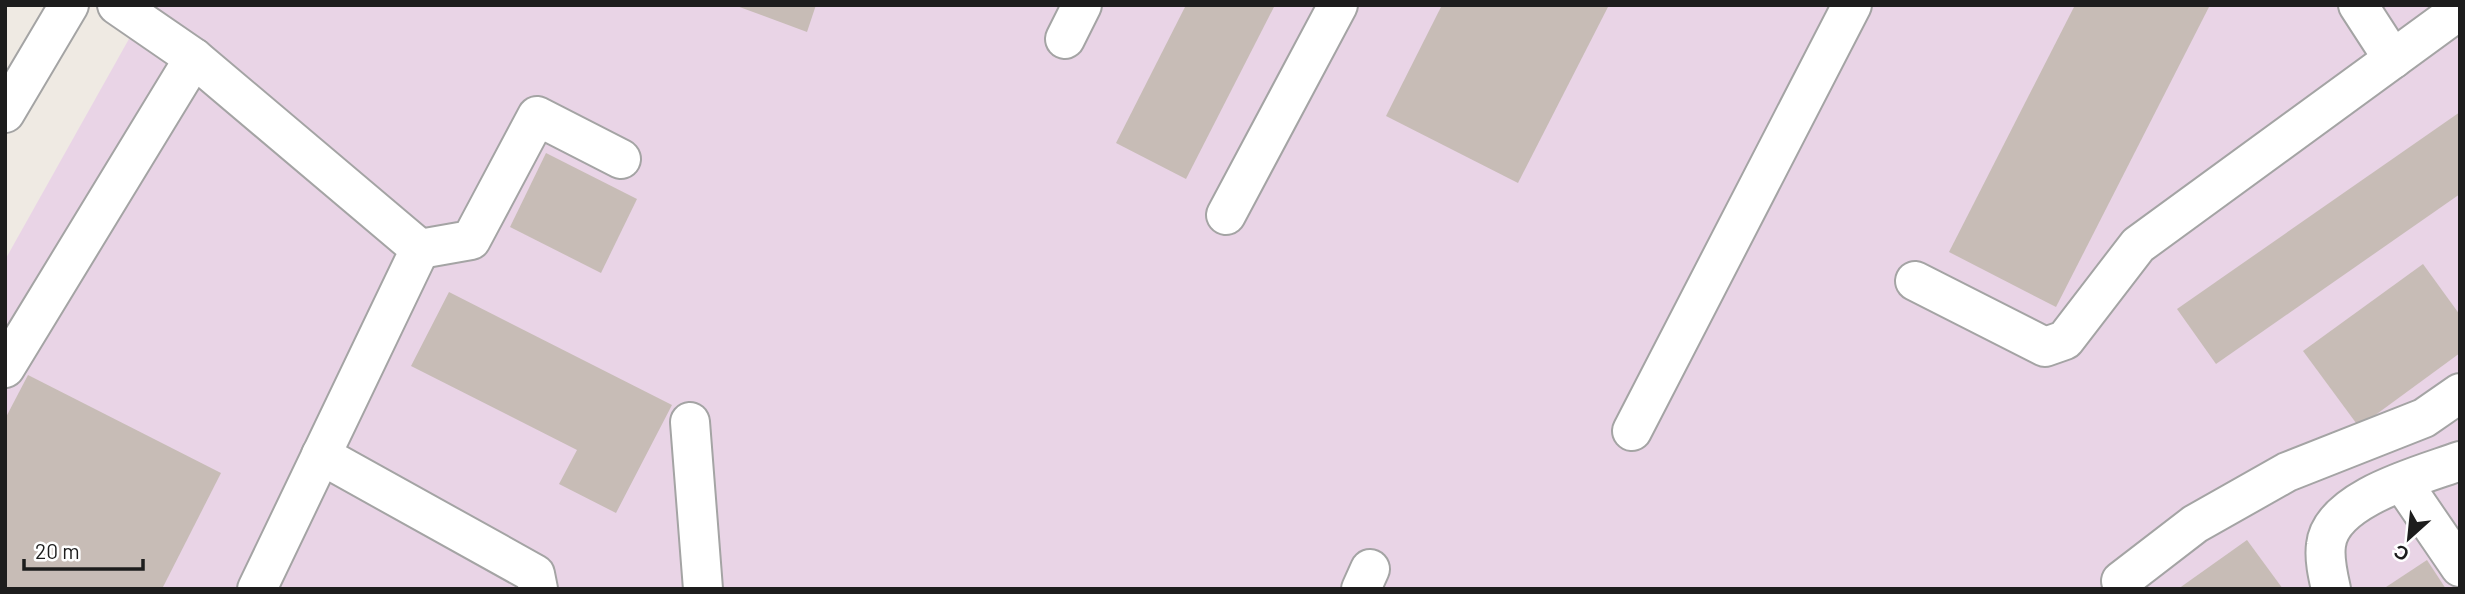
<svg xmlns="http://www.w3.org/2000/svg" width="2465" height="594" font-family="Barlow,sans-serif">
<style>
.industrial{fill:#e9d4e6}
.building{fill:#c7bcb6}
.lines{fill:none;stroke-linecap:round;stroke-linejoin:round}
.minor-casing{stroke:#a4a4a4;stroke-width:42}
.minor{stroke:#fff;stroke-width:38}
</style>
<rect width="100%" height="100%" fill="#efeae3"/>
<path class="industrial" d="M 148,5 L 2460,5 L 2460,589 L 5,589 L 5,260 Z"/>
<g class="building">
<path d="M 734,5 L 816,5 L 807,32 Z"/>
<path d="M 1186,5 L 1275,5 L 1186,179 L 1116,143 Z"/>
<path d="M 1442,5 L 1609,5 L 1518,183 L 1386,116 Z"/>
<path d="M 2075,5 L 2210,5 L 2056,307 L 1949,252 Z"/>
<path d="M 2460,112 L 2460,194 L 2216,364 L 2177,309 Z"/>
<path d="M 546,153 L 637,199 L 601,273 L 510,227 Z"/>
<path d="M 2423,264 L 2460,315 L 2460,353 L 2359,427 L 2303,351 Z"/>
<path d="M 449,292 L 672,405 L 616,513 L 559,484 L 577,450 L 411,366 Z"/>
<path d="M 28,375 L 221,473 L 162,589 L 5,589 L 5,419 Z"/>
<path d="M 2247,540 L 2283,589 L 2178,589 Z"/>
<path d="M 2427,560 L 2446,589 L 2383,589 Z"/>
</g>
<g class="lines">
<defs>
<g id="minor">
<path d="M 117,5 L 194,58 L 420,249 L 257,589"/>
<path d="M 2358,5 L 2393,59"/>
<path d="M 1065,39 L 1082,5"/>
<path d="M 5,113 L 69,5"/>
<path d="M 1226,215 L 1338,5"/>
<path d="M 420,249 L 471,240 L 537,116 L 621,159"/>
<path d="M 1915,281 L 2045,347 L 2065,340 L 2138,245 L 2460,10"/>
<path d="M 5,368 L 194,58"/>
<path d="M 690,422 L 703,589"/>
<path d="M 1632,431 L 1852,5"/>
<path d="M 321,455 L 535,574 L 538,589"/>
<path d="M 2402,482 L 2460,567"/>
<path d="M 2121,581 L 2195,524 L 2287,472 L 2424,418 L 2460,393"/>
<path d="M 1361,589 L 1370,569"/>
<path d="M 2331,589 C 2328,576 2324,559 2326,545 C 2331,498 2422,475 2460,461"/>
</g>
</defs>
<use href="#minor" class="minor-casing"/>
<use href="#minor" class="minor"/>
</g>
<rect width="2465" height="594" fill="none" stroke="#1d1d1d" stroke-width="14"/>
<g transform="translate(2409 538) rotate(207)" stroke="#ffffff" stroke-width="5" paint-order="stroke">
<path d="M0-5L12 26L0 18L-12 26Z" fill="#1d1d1d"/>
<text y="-10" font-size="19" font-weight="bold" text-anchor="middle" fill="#1d1d1d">С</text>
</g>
<path d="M24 559v10h119v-10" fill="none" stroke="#1d1d1d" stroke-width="3.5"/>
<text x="35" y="559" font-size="21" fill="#1d1d1d" stroke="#ffffff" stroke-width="5" paint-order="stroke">20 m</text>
</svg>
